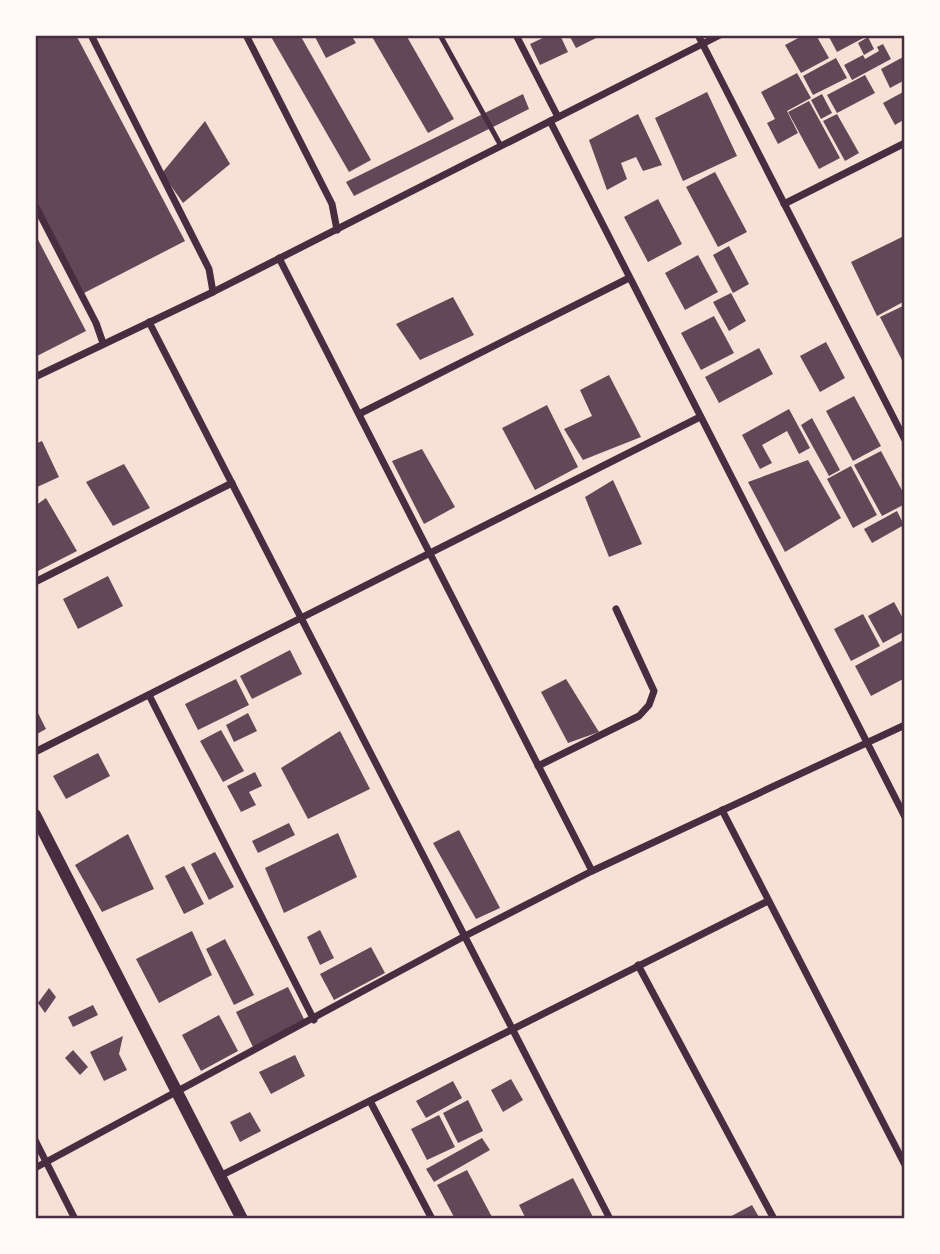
<svg xmlns="http://www.w3.org/2000/svg" width="940" height="1254" font-family="'Noto Sans',sans-serif">
<style>
.building{fill:#644757}
.lines{fill:none;stroke-linecap:round;stroke-linejoin:round}
.service{stroke:#4a2c40;stroke-width:5}
.minor{stroke:#4a2c40;stroke-width:7}
.tertiary{stroke:#4a2c40;stroke-width:12}
.neatline{fill:none;stroke:#4a2c40;stroke-width:2.5}
</style>
<rect width="100%" height="100%" fill="#f7e1d7"/>
<g class="building">
<path d="M 35,35 L 76,35 L 185,241 L 84,293 L 35,201 Z"/>
<path d="M 270,35 L 300,35 L 371,160 L 349,172 Z"/>
<path d="M 314,35 L 351,35 L 356,43 L 326,58 Z"/>
<path d="M 371,35 L 406,35 L 454,119 L 428,133 Z"/>
<path d="M 549,35 L 560,35 L 568,52 L 540,65 L 530,44 Z"/>
<path d="M 569,35 L 602,35 L 576,48 Z"/>
<path d="M 804,35 L 816,35 L 829,58 L 801,73 L 785,45 Z"/>
<path d="M 828,35 L 869,35 L 837,52 Z"/>
<path d="M 868,37 L 874,49 L 864,55 L 858,43 Z"/>
<path d="M 883,44 L 891,59 L 852,80 L 844,65 L 863,55 L 865,59 L 879,51 L 877,47 Z"/>
<path d="M 905,56 L 905,80 L 890,88 L 881,69 Z"/>
<path d="M 836,58 L 847,78 L 813,95 L 803,76 Z"/>
<path d="M 797,73 L 811,98 L 787,111 L 798,133 L 778,144 L 767,123 L 775,119 L 761,92 Z"/>
<path d="M 865,75 L 875,93 L 837,113 L 827,95 Z"/>
<path d="M 905,91 L 905,119 L 895,125 L 883,103 Z"/>
<path d="M 707,92 L 737,156 L 683,181 L 655,118 Z"/>
<path d="M 523,94 L 529,109 L 354,196 L 346,182 Z"/>
<path d="M 822,94 L 832,113 L 821,119 L 811,100 Z"/>
<path d="M 809,101 L 840,158 L 819,169 L 788,112 Z"/>
<path d="M 638,114 L 662,165 L 643,171 L 636,157 L 621,163 L 627,179 L 607,190 L 589,140 Z"/>
<path d="M 837,114 L 859,153 L 845,161 L 823,121 Z"/>
<path d="M 205,121 L 230,164 L 183,203 L 162,173 Z"/>
<path d="M 715,172 L 747,232 L 718,247 L 686,187 Z"/>
<path d="M 658,199 L 682,244 L 648,262 L 624,217 Z"/>
<path d="M 35,234 L 86,331 L 35,357 Z"/>
<path d="M 904,236 L 905,301 L 877,316 L 851,262 Z"/>
<path d="M 729,246 L 749,284 L 733,293 L 713,255 Z"/>
<path d="M 698,255 L 718,292 L 685,310 L 665,273 Z"/>
<path d="M 731,293 L 746,321 L 729,331 L 713,302 Z"/>
<path d="M 453,297 L 474,335 L 420,360 L 396,324 Z"/>
<path d="M 905,305 L 905,366 L 880,317 Z"/>
<path d="M 714,316 L 734,353 L 701,370 L 681,333 Z"/>
<path d="M 826,342 L 845,378 L 820,392 L 800,356 Z"/>
<path d="M 759,348 L 773,374 L 719,403 L 705,377 Z"/>
<path d="M 609,375 L 641,437 L 583,460 L 564,429 L 592,416 L 580,390 Z"/>
<path d="M 854,396 L 881,446 L 853,461 L 826,411 Z"/>
<path d="M 547,405 L 578,467 L 535,490 L 502,428 Z"/>
<path d="M 789,409 L 810,448 L 799,454 L 787,431 L 762,445 L 772,463 L 760,469 L 742,435 Z"/>
<path d="M 812,418 L 840,470 L 829,476 L 801,425 Z"/>
<path d="M 42,441 L 59,477 L 35,488 L 35,444 Z"/>
<path d="M 422,449 L 455,507 L 424,524 L 392,461 Z"/>
<path d="M 881,451 L 905,496 L 905,504 L 882,516 L 854,465 Z"/>
<path d="M 808,460 L 841,518 L 785,552 L 748,482 Z"/>
<path d="M 124,464 L 150,508 L 113,526 L 86,482 Z"/>
<path d="M 851,466 L 877,515 L 853,528 L 827,479 Z"/>
<path d="M 613,480 L 642,544 L 609,557 L 585,497 Z"/>
<path d="M 46,498 L 77,551 L 38,571 L 35,565 L 35,506 Z"/>
<path d="M 897,511 L 904,525 L 872,543 L 864,529 Z"/>
<path d="M 108,576 L 123,606 L 78,629 L 63,599 Z"/>
<path d="M 894,602 L 905,622 L 905,631 L 883,643 L 868,616 Z"/>
<path d="M 863,614 L 880,646 L 851,661 L 834,629 Z"/>
<path d="M 905,639 L 905,678 L 871,696 L 855,666 Z"/>
<path d="M 290,650 L 302,674 L 252,699 L 240,676 Z"/>
<path d="M 236,679 L 249,705 L 198,730 L 185,704 Z"/>
<path d="M 566,679 L 599,732 L 568,743 L 541,692 Z"/>
<path d="M 35,707 L 46,729 L 35,735 Z"/>
<path d="M 248,713 L 257,731 L 234,742 L 226,725 Z"/>
<path d="M 221,730 L 244,771 L 223,782 L 200,741 Z"/>
<path d="M 340,731 L 370,789 L 308,819 L 281,768 Z"/>
<path d="M 98,753 L 110,776 L 66,799 L 53,776 Z"/>
<path d="M 255,772 L 262,786 L 249,792 L 256,805 L 241,812 L 227,786 Z"/>
<path d="M 289,823 L 295,835 L 258,853 L 252,841 Z"/>
<path d="M 459,830 L 500,908 L 476,919 L 433,843 Z"/>
<path d="M 338,833 L 357,877 L 284,913 L 265,868 Z"/>
<path d="M 128,834 L 154,889 L 102,912 L 75,865 Z"/>
<path d="M 215,852 L 234,887 L 209,900 L 191,864 Z"/>
<path d="M 184,866 L 204,904 L 184,914 L 165,876 Z"/>
<path d="M 320,930 L 334,958 L 320,965 L 307,937 Z"/>
<path d="M 192,931 L 212,975 L 159,1003 L 136,959 Z"/>
<path d="M 225,939 L 254,995 L 234,1005 L 206,949 Z"/>
<path d="M 371,947 L 385,973 L 334,1000 L 320,974 Z"/>
<path d="M 288,987 L 305,1021 L 253,1047 L 236,1012 Z"/>
<path d="M 49,988 L 56,997 L 45,1013 L 38,1003 Z"/>
<path d="M 93,1005 L 98,1015 L 73,1027 L 68,1017 Z"/>
<path d="M 219,1015 L 238,1051 L 201,1071 L 182,1035 Z"/>
<path d="M 123,1036 L 119,1054 L 127,1070 L 104,1081 L 90,1052 Z"/>
<path d="M 73,1050 L 88,1067 L 80,1075 L 65,1058 Z"/>
<path d="M 295,1055 L 305,1076 L 271,1094 L 259,1072 Z"/>
<path d="M 511,1079 L 523,1100 L 503,1112 L 491,1090 Z"/>
<path d="M 453,1081 L 462,1098 L 426,1118 L 416,1101 Z"/>
<path d="M 468,1100 L 483,1131 L 458,1143 L 443,1113 Z"/>
<path d="M 250,1112 L 261,1131 L 240,1142 L 230,1122 Z"/>
<path d="M 439,1115 L 455,1147 L 427,1160 L 411,1129 Z"/>
<path d="M 482,1138 L 490,1150 L 434,1182 L 426,1169 Z"/>
<path d="M 467,1170 L 493,1219 L 455,1219 L 437,1185 Z"/>
<path d="M 573,1178 L 594,1219 L 526,1219 L 519,1205 Z"/>
<path d="M 752,1205 L 760,1219 L 726,1219 Z"/>
</g>
<g class="lines">
<path class="service" d="M 440,35 L 501,146"/>
<g class="minor">
<path d="M 91,35 L 209,269 L 213,292"/>
<path d="M 246,35 L 332,204 L 337,230"/>
<path d="M 516,35 L 558,117"/>
<path d="M 698,35 L 905,440"/>
<path d="M 550,121 L 905,817"/>
<path d="M 784,204 L 905,143"/>
<path d="M 35,205 L 96,323 L 103,343"/>
<path d="M 279,258 L 592,871"/>
<path d="M 149,322 L 610,1219"/>
<path d="M 35,377 L 213,292 L 720,35"/>
<path d="M 359,414 L 629,278"/>
<path d="M 35,582 L 232,483"/>
<path d="M 149,695 L 314,1020"/>
<path d="M 35,752 L 700,417"/>
<path d="M 538,766 L 639,716 L 649,705 L 654,691 L 616,609"/>
<path d="M 722,810 L 905,1165"/>
<path d="M 638,965 L 774,1219"/>
<path d="M 370,1101 L 432,1219"/>
<path d="M 35,1140 L 75,1219"/>
<path d="M 35,1168 L 463,937 L 592,871 L 905,725"/>
<path d="M 220,1176 L 768,901"/>
</g>
<path class="tertiary" d="M 35,815 L 242,1219"/>
</g>
<rect width="940" height="1254" fill="none" stroke="#fffaf5" stroke-width="74"/>
<rect x="37" y="37" width="866" height="1180" class="neatline"/>
</svg>
